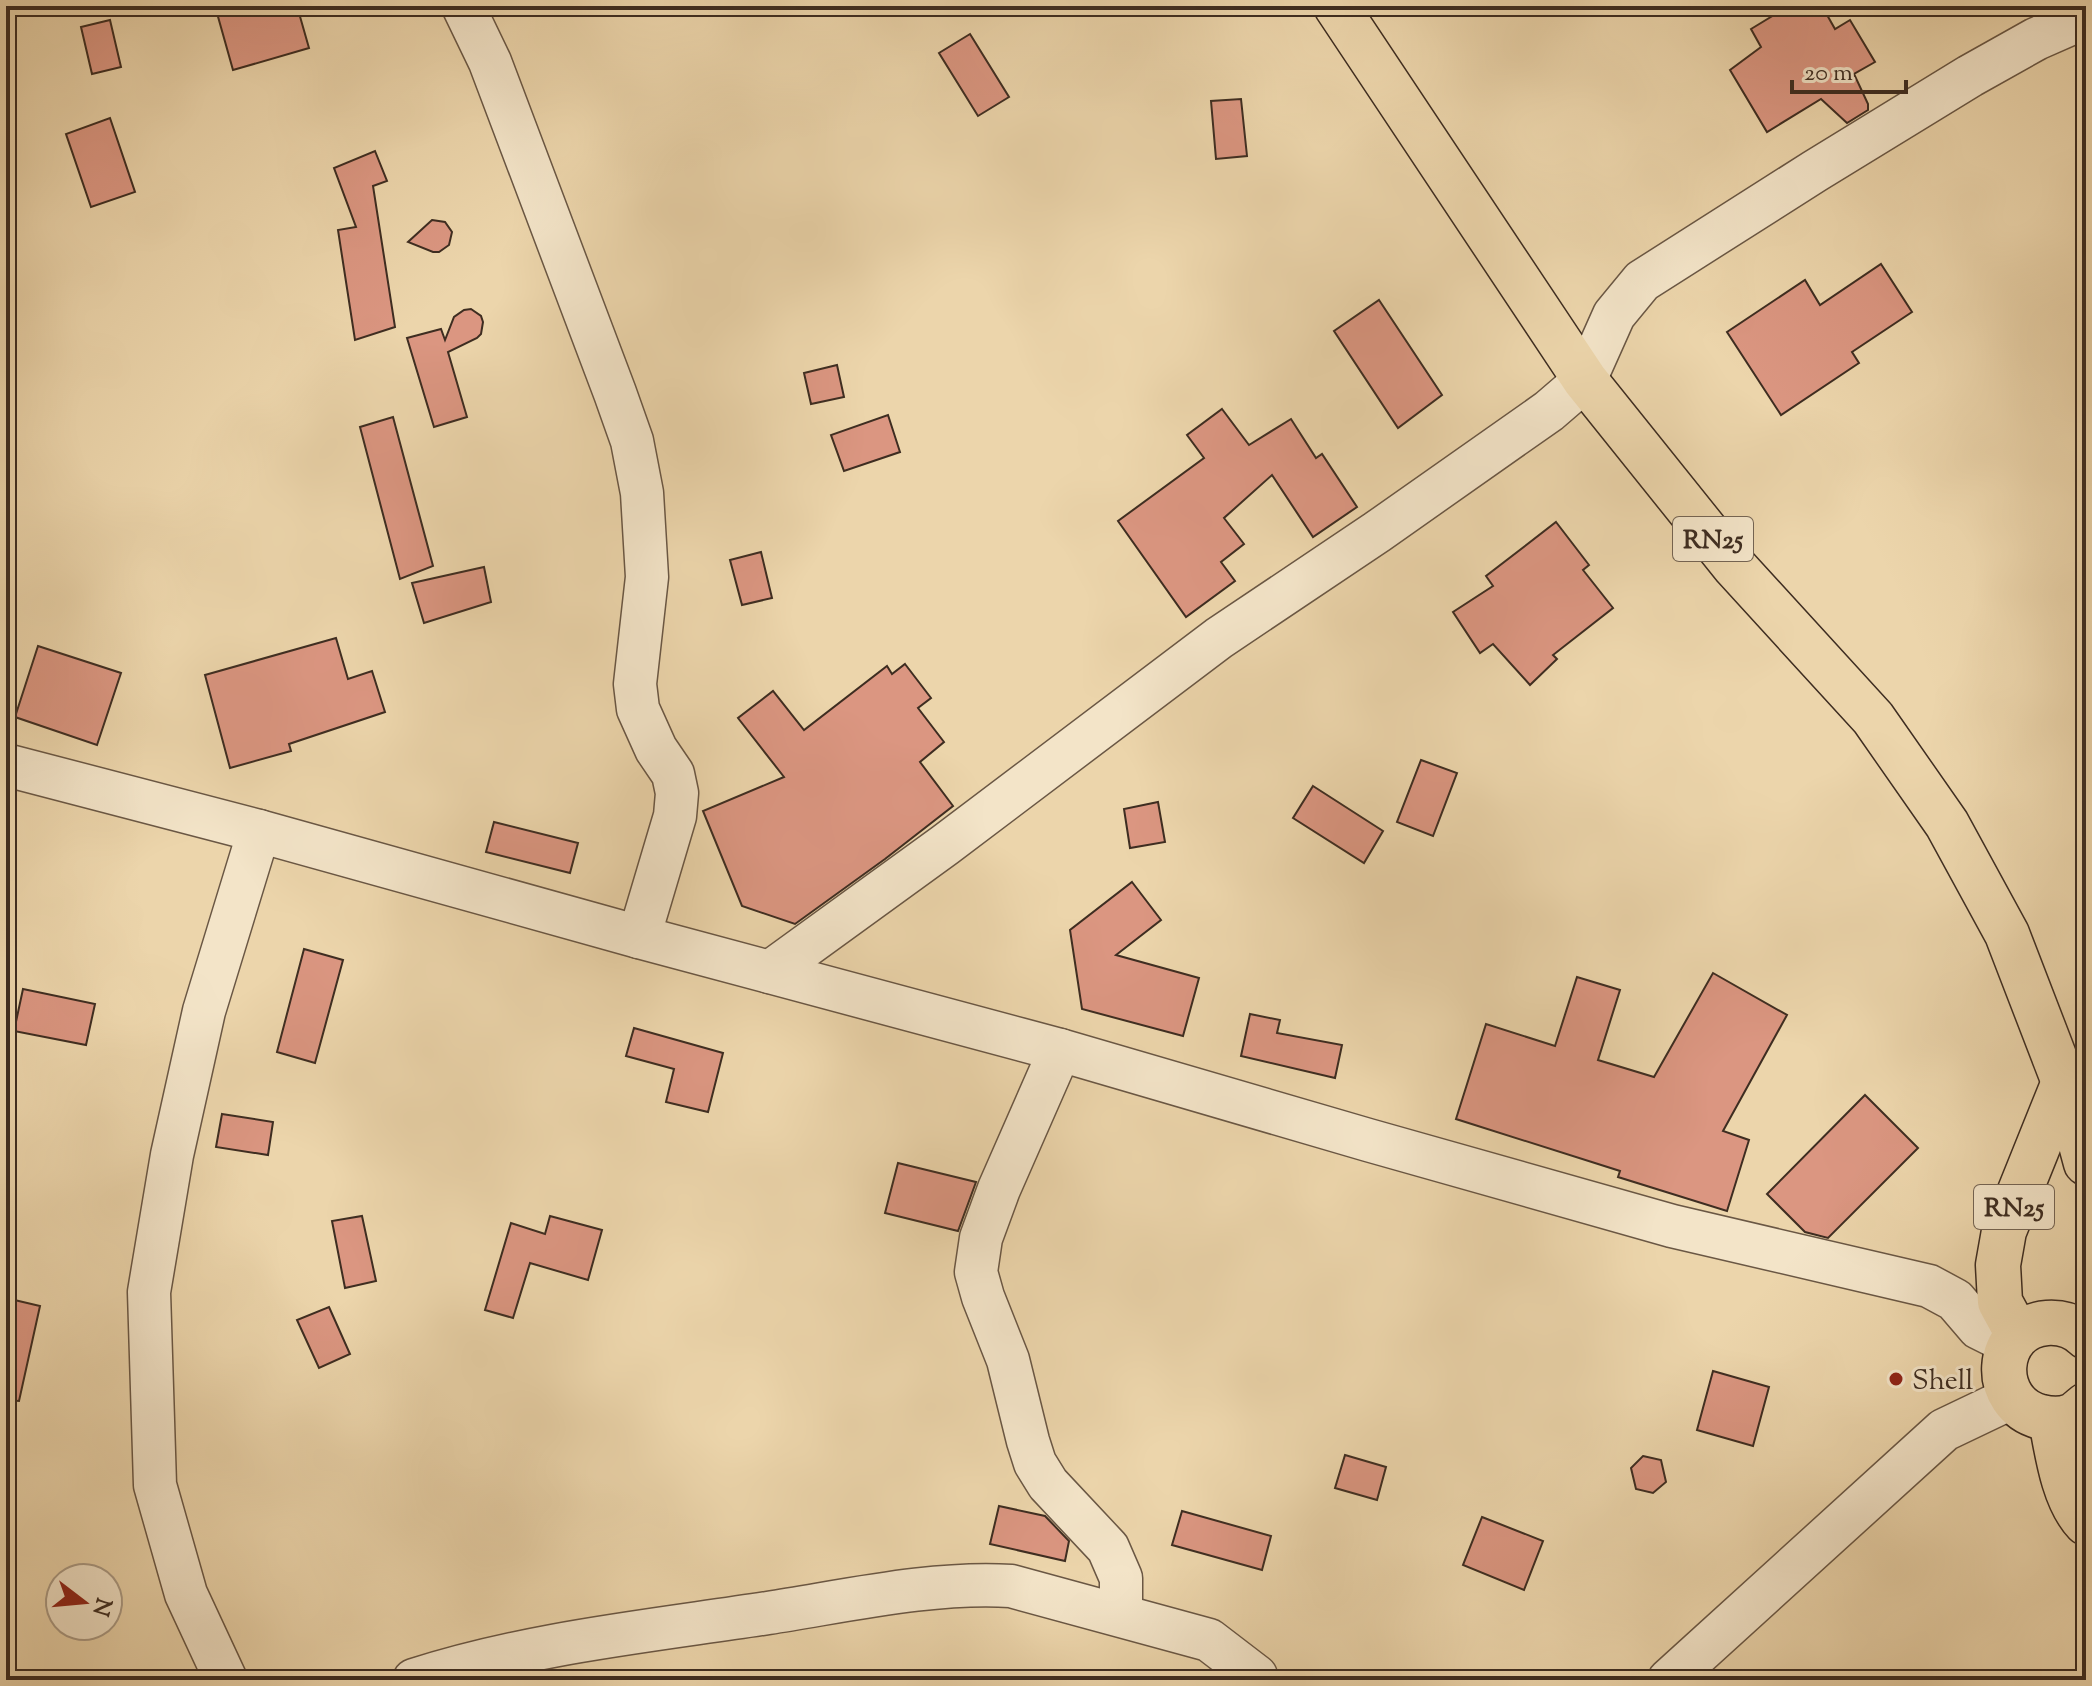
<svg xmlns="http://www.w3.org/2000/svg" width="2092" height="1686" font-family="'Sorts Mill Goudy',serif">
<style>
.building{fill:#db9681;stroke:#3e2d21;stroke-width:2}
.lines{fill:none;stroke-linecap:round;stroke-linejoin:round}
.minor-casing{stroke:#6a5744;stroke-width:45}
.major-casing{stroke:#3e2d21;stroke-width:47}
.minor{stroke:#f3e4c8;stroke-width:42}
.major{stroke:#ecd5ab;stroke-width:44}
.poi-dot{fill:#8f2418;stroke:#f3e4c8;stroke-width:3}
.labels{text-anchor:middle;stroke-width:6;stroke-linejoin:round;paint-order:stroke}
.shield{fill:#f3e4c8;stroke:#746453;stroke-width:2}
.shield-label{font-size:26px;font-weight:bold;fill:#3e2d21}
.poi-label{font-size:28px;fill:#3e2d21;stroke:#f3e4c8;text-anchor:start}
</style>
<rect width="100%" height="100%" fill="#ecd5ab"/>
<filter id="stains"><feTurbulence type="fractalNoise" baseFrequency=".0025" numOctaves="4"/><feColorMatrix values="0 0 0 0 .2 0 0 0 0 .09 0 0 0 0 .02 0 0 0 .5 -.17"/></filter>
<radialGradient id="worn" r=".72"><stop offset=".6" stop-color="#630" stop-opacity="0"/><stop offset="1" stop-color="#630" stop-opacity=".3"/></radialGradient>
<g class="building">
<path d="M 215,6 L 297,6 L 309,48 L 233,70 Z"/>
<path d="M 1789,6 L 1822,6 L 1835,29 L 1850,20 L 1875,62 L 1854,74 L 1868,104 L 1868,110 L 1847,123 L 1821,99 L 1767,132 L 1730,70 L 1761,47 L 1751,29 Z"/>
<path d="M 110,20 L 121,67 L 92,74 L 81,27 Z"/>
<path d="M 970,34 L 1009,97 L 978,116 L 939,53 Z"/>
<path d="M 1241,99 L 1247,156 L 1216,159 L 1211,101 Z"/>
<path d="M 110,118 L 135,192 L 91,207 L 66,134 Z"/>
<path d="M 375,151 L 387,181 L 373,186 L 395,327 L 355,340 L 338,230 L 356,227 L 334,168 Z"/>
<path d="M 432,220 L 445,222 L 452,232 L 449,245 L 439,252 L 433,252 L 408,242 Z"/>
<path d="M 1881,264 L 1912,312 L 1852,352 L 1859,363 L 1781,415 L 1727,332 L 1805,280 L 1820,305 Z"/>
<path d="M 1379,300 L 1442,395 L 1398,428 L 1334,331 Z"/>
<path d="M 471,309 L 481,316 L 483,322 L 481,334 L 477,338 L 448,352 L 467,417 L 434,427 L 407,338 L 441,329 L 445,340 L 454,317 L 464,310 Z"/>
<path d="M 837,365 L 844,397 L 811,404 L 804,373 Z"/>
<path d="M 1222,409 L 1249,445 L 1291,419 L 1316,458 L 1322,454 L 1357,507 L 1313,537 L 1272,475 L 1224,518 L 1244,544 L 1221,562 L 1235,581 L 1186,617 L 1118,521 L 1204,458 L 1187,435 Z"/>
<path d="M 888,415 L 900,452 L 844,471 L 831,435 Z"/>
<path d="M 393,417 L 433,566 L 400,579 L 360,427 Z"/>
<path d="M 1556,522 L 1589,565 L 1583,570 L 1613,608 L 1553,655 L 1557,659 L 1530,685 L 1493,644 L 1480,653 L 1453,612 L 1493,586 L 1486,576 Z"/>
<path d="M 761,552 L 772,598 L 742,605 L 730,560 Z"/>
<path d="M 484,567 L 491,602 L 424,623 L 412,583 Z"/>
<path d="M 336,638 L 348,679 L 372,671 L 385,712 L 289,744 L 291,751 L 230,768 L 205,675 Z"/>
<path d="M 38,646 L 121,673 L 97,745 L 15,717 Z"/>
<path d="M 905,664 L 931,698 L 918,708 L 944,742 L 920,762 L 953,806 L 885,859 L 795,924 L 742,906 L 703,811 L 784,777 L 738,718 L 773,691 L 804,730 L 887,666 L 892,674 Z"/>
<path d="M 1421,760 L 1457,773 L 1433,836 L 1397,822 Z"/>
<path d="M 1313,786 L 1383,831 L 1364,863 L 1293,818 Z"/>
<path d="M 1158,802 L 1165,842 L 1130,848 L 1124,809 Z"/>
<path d="M 494,822 L 578,843 L 570,873 L 486,852 Z"/>
<path d="M 1132,882 L 1161,920 L 1116,955 L 1199,978 L 1183,1036 L 1082,1009 L 1070,930 Z"/>
<path d="M 304,949 L 343,960 L 315,1063 L 277,1052 Z"/>
<path d="M 1713,973 L 1787,1015 L 1723,1131 L 1749,1140 L 1727,1211 L 1618,1177 L 1620,1171 L 1456,1119 L 1486,1024 L 1555,1046 L 1577,977 L 1620,990 L 1598,1060 L 1654,1077 Z"/>
<path d="M 23,989 L 95,1004 L 86,1045 L 14,1031 Z"/>
<path d="M 1250,1014 L 1280,1020 L 1277,1033 L 1342,1045 L 1335,1078 L 1241,1056 Z"/>
<path d="M 634,1028 L 723,1053 L 708,1112 L 666,1102 L 674,1069 L 626,1056 Z"/>
<path d="M 1865,1095 L 1918,1148 L 1828,1238 L 1805,1232 L 1767,1194 Z"/>
<path d="M 222,1114 L 273,1122 L 268,1155 L 216,1147 Z"/>
<path d="M 898,1163 L 976,1182 L 958,1231 L 885,1213 Z"/>
<path d="M 362,1216 L 376,1281 L 345,1288 L 332,1221 Z"/>
<path d="M 550,1216 L 602,1230 L 588,1280 L 530,1263 L 513,1318 L 485,1310 L 511,1223 L 545,1234 Z"/>
<path d="M 6,1298 L 40,1306 L 19,1401 L 6,1400 Z"/>
<path d="M 329,1307 L 350,1354 L 319,1368 L 297,1320 Z"/>
<path d="M 1713,1371 L 1769,1387 L 1753,1446 L 1697,1430 Z"/>
<path d="M 1345,1455 L 1386,1467 L 1377,1500 L 1335,1488 Z"/>
<path d="M 1643,1456 L 1661,1460 L 1666,1482 L 1653,1493 L 1636,1489 L 1631,1468 Z"/>
<path d="M 999,1506 L 1045,1516 L 1069,1541 L 1065,1561 L 990,1544 Z"/>
<path d="M 1182,1511 L 1271,1536 L 1262,1570 L 1172,1545 Z"/>
<path d="M 1482,1517 L 1543,1541 L 1524,1590 L 1463,1565 Z"/>
</g>
<g class="lines">
<defs>
<g id="minor">
<path d="M 463,6 L 490,62 L 615,393 L 632,441 L 642,493 L 647,577 L 635,684 L 638,709 L 656,749 L 673,774 L 677,793 L 675,816 L 639,937"/>
<path d="M 6,765 L 259,831 L 639,937 L 1060,1050 L 1368,1140 L 1672,1226 L 1929,1286 L 1955,1300 L 1979,1328 L 2011,1344"/>
<path d="M 770,972 L 945,845 L 1219,638 L 1377,532 L 1549,411 L 1585,380 L 1614,315 L 1642,281 L 1815,171 L 1970,76 L 2036,39 L 2086,17"/>
<path d="M 1060,1050 L 999,1189 L 981,1238 L 976,1272 L 983,1297 L 1008,1360 L 1028,1441 L 1035,1463 L 1048,1484 L 1108,1548 L 1121,1578 L 1121,1615"/>
<path d="M 226,1680 L 186,1594 L 155,1485 L 149,1292 L 172,1155 L 204,1011 L 259,831"/>
<path d="M 414,1680 C 529,1643 650,1631 768,1613 C 846,1601 933,1581 1011,1586 L 1209,1640 L 1256,1676 L 1257,1680"/>
<path d="M 1669,1680 L 1944,1430 L 2011,1398"/>
</g>
<g id="major">
<path d="M 1336,6 L 1585,380 L 1735,567 L 1873,718 L 1947,824 L 2007,934 L 2064,1082 L 2086,1163"/>
<path d="M 2018,1335 L 2000,1302 L 1998,1265 L 2004,1231 L 2064,1082"/>
<path d="M 2086,1337 C 2075,1326 2062,1322 2047,1323 C 1993,1327 1989,1404 2041,1417 C 2050,1419 2061,1420 2071,1416 C 2076,1414 2081,1409 2086,1405"/>
<path d="M 2051,1420 C 2057,1451 2063,1499 2086,1523"/>
</g>
</defs>
<use href="#minor" class="minor-casing"/>
<use href="#major" class="major-casing"/>
<use href="#minor" class="minor"/>
<use href="#major" class="major"/>
</g>
<circle class="poi-dot" cx="1896" cy="1379" r="8"/>
<g class="labels">
<g class="shield">
<rect x="1673" y="517" width="80" height="44" rx="6"/>
<rect x="1974" y="1185" width="80" height="44" rx="6"/>
</g>
<g class="shield-label">
<text x="1713" y="548">RN25</text>
<text x="2014" y="1216">RN25</text>
</g>
<g class="poi-label">
<text x="1912" y="1389">Shell</text>
</g>
</g>
<rect width="2092" height="1686" fill="none" stroke="#ecd5ab" stroke-width="32"/>
<rect x="8" y="8" width="2076" height="1670" fill="none" stroke="#3e2d21" stroke-width="4"/>
<rect x="16" y="16" width="2060" height="1654" fill="none" stroke="#3e2d21" stroke-width="2"/>
<g transform="translate(84 1602) rotate(106)"><circle r="38" fill="#f3e4c8" stroke="#ab9b85" stroke-width="2"/>
<path d="M0-6L14 30L0 20L-14 30Z" fill="#8f2418"/>
<text y="-12" font-size="22" font-weight="bold" text-anchor="middle" fill="#3e2d21">N</text>
</g>
<path d="M1792 80v12h114v-12" fill="none" stroke="#3e2d21" stroke-width="4"/>
<text x="1804" y="80" font-size="24" fill="#3e2d21" stroke="#f3e4c8" stroke-width="6" paint-order="stroke">20 m</text>
<rect width="100%" height="100%" filter="url(#stains)"/>
<rect width="100%" height="100%" fill="url(#worn)"/>
</svg>
